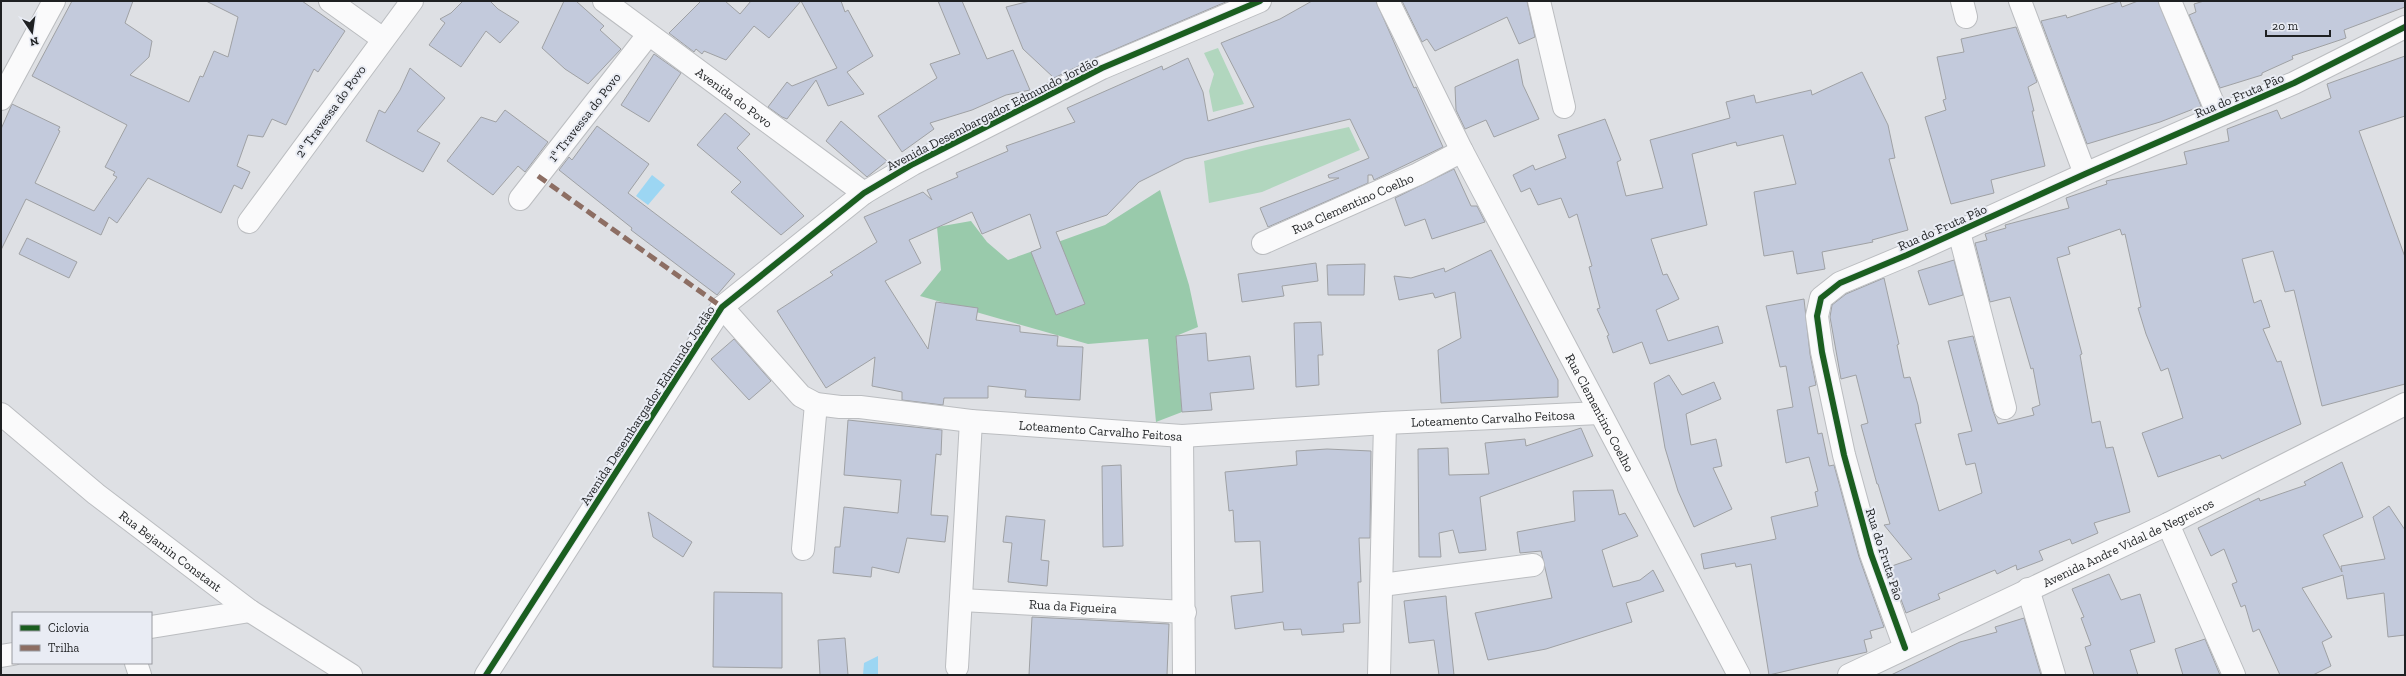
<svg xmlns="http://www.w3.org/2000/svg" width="2406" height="676" font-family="'Zilla Slab',serif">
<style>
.green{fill:#b1d6be}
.forest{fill:#99caab}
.water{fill:#9cd6f3}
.building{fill:#c3cadc;stroke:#9fa1a4}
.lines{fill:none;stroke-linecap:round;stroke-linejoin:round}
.street-casing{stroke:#bbbdc0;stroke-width:24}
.secondary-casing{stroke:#bbbdc0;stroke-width:24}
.street{stroke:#fafafb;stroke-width:22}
.secondary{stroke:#fafafb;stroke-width:22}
.quiet{stroke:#8d6e63;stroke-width:5;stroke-dasharray:10 5;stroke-linecap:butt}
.cycleway-casing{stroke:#e9ecf4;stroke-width:8}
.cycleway{stroke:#1b5e20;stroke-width:6}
.labels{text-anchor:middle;stroke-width:4;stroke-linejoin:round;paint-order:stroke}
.street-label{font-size:13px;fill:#1e2022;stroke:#e9ecf4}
</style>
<rect width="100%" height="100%" fill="#dee0e4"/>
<g class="green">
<path d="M 1218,48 L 1244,104 L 1213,112 L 1209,91 L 1214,74 L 1204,53 Z"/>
<path d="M 1349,127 L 1360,150 L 1262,192 L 1209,203 L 1204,161 L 1257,147 Z"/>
</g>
<path class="forest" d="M 1160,190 L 1189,285 L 1198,327 L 1176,336 L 1182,412 L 1156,422 L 1148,339 L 1088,344 L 920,296 L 941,270 L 937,227 L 971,221 L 987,242 L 1008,260 L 1105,225 Z"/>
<g class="water">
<path d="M 652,175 L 665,185 L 648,205 L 636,196 Z"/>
<path d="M 878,656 L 878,675 L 863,675 L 864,663 Z"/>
</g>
<g class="building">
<path d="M 72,1 L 133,1 L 125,23 L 152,41 L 149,57 L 130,75 L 189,102 L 200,76 L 203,77 L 214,51 L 228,57 L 238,17 L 206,1 L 302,1 L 345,31 L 318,72 L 314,69 L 286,125 L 272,119 L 263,137 L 248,135 L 237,166 L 250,172 L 242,189 L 234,185 L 221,213 L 148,178 L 117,223 L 109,217 L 101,235 L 26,199 L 1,250 L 1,129 L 12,104 L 60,127 L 58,130 L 60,131 L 35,183 L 94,211 L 117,177 L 113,175 L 115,172 L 105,167 L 127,125 L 32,76 Z"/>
<path d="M 463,1 L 490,1 L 498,9 L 519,22 L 500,43 L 486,31 L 461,67 L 429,45 L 445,23 L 440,19 L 451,13 Z"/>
<path d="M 564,1 L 576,1 L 604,26 L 600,30 L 621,49 L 588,84 L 565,69 L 542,48 Z"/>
<path d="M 701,1 L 725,1 L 740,14 L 751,1 L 841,1 L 845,12 L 848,10 L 873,56 L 847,72 L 864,94 L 828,106 L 816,80 L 787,119 L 782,117 L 768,107 L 787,82 L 792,86 L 837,68 L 801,1 L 769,38 L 754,26 L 726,60 L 704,51 L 702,54 L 696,49 L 694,52 L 669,33 Z"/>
<path d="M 938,1 L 962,1 L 987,59 L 1013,50 L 1030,90 L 1006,95 L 972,110 L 930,123 L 934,129 L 902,152 L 878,116 L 937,78 L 930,64 L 960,54 Z"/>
<path d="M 1030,1 L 1228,1 L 1097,57 L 1054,78 L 1023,49 L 1006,7 Z"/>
<path d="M 1312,1 L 1376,1 L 1414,88 L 1416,87 L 1443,147 L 1374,180 L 1372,175 L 1368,175 L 1368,183 L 1268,227 L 1260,208 L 1339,178 L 1329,178 L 1328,175 L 1369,158 L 1350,119 L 1185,159 L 1139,182 L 1107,215 L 1056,232 L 1085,304 L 1056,315 L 1031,252 L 1041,248 L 1030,214 L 982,234 L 972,212 L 909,240 L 921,263 L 885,281 L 928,349 L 936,302 L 978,308 L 976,320 L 1020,326 L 1020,332 L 1058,336 L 1057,346 L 1083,347 L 1080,400 L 1025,397 L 1026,390 L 988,386 L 988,398 L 944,398 L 943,405 L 902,400 L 902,392 L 872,386 L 875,357 L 826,388 L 777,311 L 833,275 L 830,272 L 877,242 L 864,217 L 923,192 L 932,200 L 927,190 L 958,177 L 956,173 L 1008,151 L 1006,146 L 1075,122 L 1067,108 L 1162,66 L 1163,70 L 1188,58 L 1203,92 L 1208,121 L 1254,107 L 1221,43 L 1280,19 Z"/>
<path d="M 1402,1 L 1527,1 L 1535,37 L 1519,44 L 1507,17 L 1435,51 L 1427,39 L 1422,42 Z"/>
<path d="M 2120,1 L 2122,7 L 2138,1 L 2158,1 L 2201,106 L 2160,122 L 2087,144 L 2041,21 L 2066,15 L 2067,18 Z"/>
<path d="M 2204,1 L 2405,1 L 2405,7 L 2344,30 L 2346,38 L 2292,56 L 2293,59 L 2262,73 L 2262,75 L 2220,88 L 2189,15 L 2196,12 L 2194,4 Z"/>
<path d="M 2016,27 L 2037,82 L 2028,87 L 2034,111 L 2032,111 L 2045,166 L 1991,180 L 1994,193 L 1951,204 L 1925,117 L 1946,110 L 1943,100 L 1946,99 L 1937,57 L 1964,52 L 1961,39 Z"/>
<path d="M 654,54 L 681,73 L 649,122 L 621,105 Z"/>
<path d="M 2405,56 L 2405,116 L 2359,131 L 2405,257 L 2405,384 L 2322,406 L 2294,290 L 2285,292 L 2273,251 L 2242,259 L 2254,303 L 2261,300 L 2270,327 L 2263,329 L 2277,362 L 2281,361 L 2301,424 L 2222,459 L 2220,455 L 2158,477 L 2142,433 L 2183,418 L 2168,368 L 2161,371 L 2146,334 L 2138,308 L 2141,307 L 2125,234 L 2122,235 L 2120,229 L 2068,247 L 2070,254 L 2057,258 L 2082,354 L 2080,355 L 2092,423 L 2100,421 L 2106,448 L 2113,447 L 2130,512 L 2094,523 L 2098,533 L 2072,544 L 2070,539 L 2039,551 L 2043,560 L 2017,570 L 2016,565 L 1997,574 L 1995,570 L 1938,594 L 1940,599 L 1906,613 L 1889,567 L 1912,559 L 1884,525 L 1890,524 L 1878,484 L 1877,484 L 1861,425 L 1868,423 L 1856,375 L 1841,379 L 1830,317 L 1832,305 L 1846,294 L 1884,278 L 1899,344 L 1897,345 L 1904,378 L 1910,377 L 1918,405 L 1921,423 L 1915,424 L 1939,511 L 1982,493 L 1975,463 L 1966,465 L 1958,434 L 1972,431 L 1948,341 L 1973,336 L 1993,411 L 1998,424 L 2034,415 L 2032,408 L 2040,405 L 2033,368 L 2031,369 L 2010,297 L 1990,302 L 1975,243 L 1987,240 L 1985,234 L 2006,228 L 2005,225 L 2069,208 L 2066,198 L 2107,184 L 2106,181 L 2187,164 L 2184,152 L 2229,141 L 2227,129 L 2277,110 L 2281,119 L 2331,98 L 2327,84 Z"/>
<path d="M 1518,59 L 1523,85 L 1539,119 L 1494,137 L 1486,120 L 1465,129 L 1456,110 L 1455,87 Z"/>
<path d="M 410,68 L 445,98 L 417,131 L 440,143 L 423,172 L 366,141 L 379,110 L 385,113 L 400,90 Z"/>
<path d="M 1862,72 L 1888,125 L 1895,158 L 1889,159 L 1908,230 L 1872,240 L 1873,242 L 1822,252 L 1825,269 L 1797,274 L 1793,251 L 1764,256 L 1754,192 L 1796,184 L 1783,135 L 1737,146 L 1736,142 L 1692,154 L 1707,225 L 1651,239 L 1663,275 L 1667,274 L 1679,299 L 1656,310 L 1668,341 L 1718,326 L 1723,343 L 1650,364 L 1642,342 L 1613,353 L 1607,336 L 1609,335 L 1597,309 L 1600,308 L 1589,267 L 1592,266 L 1577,214 L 1569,218 L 1561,198 L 1538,205 L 1530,188 L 1521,192 L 1513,175 L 1533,165 L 1535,170 L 1566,158 L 1558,135 L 1605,119 L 1621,160 L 1617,162 L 1626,196 L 1663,188 L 1650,140 L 1730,118 L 1726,102 L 1754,95 L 1756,103 L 1811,90 L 1812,95 Z"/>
<path d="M 505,110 L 548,142 L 525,172 L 518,166 L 493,195 L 447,161 L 481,117 L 496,122 Z"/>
<path d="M 725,113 L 750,134 L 737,148 L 804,216 L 781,235 L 731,192 L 741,182 L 697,145 Z"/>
<path d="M 841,121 L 887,161 L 867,177 L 826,141 Z"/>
<path d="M 597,126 L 649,164 L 628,193 L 735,274 L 717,295 L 631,230 L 632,228 L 559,170 L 569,157 L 572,160 Z"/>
<path d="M 1454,169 L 1471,206 L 1477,206 L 1485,222 L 1432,239 L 1425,219 L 1405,226 L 1395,198 Z"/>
<path d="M 27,238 L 77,262 L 69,278 L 19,254 Z"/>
<path d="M 1491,250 L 1558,380 L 1558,397 L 1441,403 L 1438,350 L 1461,338 L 1455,292 L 1435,298 L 1433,293 L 1399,300 L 1394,276 L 1411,278 L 1444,268 L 1445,272 Z"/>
<path d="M 1954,260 L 1963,295 L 1929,305 L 1918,271 Z"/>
<path d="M 1316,263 L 1318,281 L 1282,286 L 1284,296 L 1242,302 L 1238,274 Z"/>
<path d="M 1365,264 L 1364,295 L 1328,295 L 1327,265 Z"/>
<path d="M 1804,299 L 1810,354 L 1816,385 L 1809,387 L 1818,434 L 1822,433 L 1829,466 L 1834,465 L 1859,557 L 1884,627 L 1870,631 L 1872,638 L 1864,640 L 1867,652 L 1769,675 L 1751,564 L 1736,567 L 1735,563 L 1704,569 L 1701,554 L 1776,539 L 1771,517 L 1818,506 L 1815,492 L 1818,491 L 1809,457 L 1786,463 L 1777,410 L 1793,407 L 1786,366 L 1780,367 L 1766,306 Z"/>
<path d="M 1321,322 L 1323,355 L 1318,355 L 1319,385 L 1296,387 L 1294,323 Z"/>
<path d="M 1206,333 L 1208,361 L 1250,356 L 1254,389 L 1210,393 L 1212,410 L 1182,412 L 1176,336 Z"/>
<path d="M 734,339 L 771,381 L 749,400 L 711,359 Z"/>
<path d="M 1669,375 L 1682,395 L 1714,382 L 1721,399 L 1686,414 L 1691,445 L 1716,439 L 1722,466 L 1713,468 L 1732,509 L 1694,527 L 1678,491 L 1665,448 L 1654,383 Z"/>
<path d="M 848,420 L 942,430 L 941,455 L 936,454 L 931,515 L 948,516 L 945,542 L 907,538 L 899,573 L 872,567 L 871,577 L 833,573 L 835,547 L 840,547 L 844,507 L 898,513 L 901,480 L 844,475 Z"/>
<path d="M 1581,428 L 1593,456 L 1480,497 L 1486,550 L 1459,553 L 1453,530 L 1439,533 L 1441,557 L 1419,557 L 1418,449 L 1448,448 L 1449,475 L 1489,474 L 1485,443 L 1525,439 L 1526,446 Z"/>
<path d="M 1327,449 L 1371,451 L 1370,538 L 1359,538 L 1361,582 L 1358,582 L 1360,623 L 1343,624 L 1344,632 L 1302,635 L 1301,629 L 1284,630 L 1283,622 L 1235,629 L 1231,596 L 1263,592 L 1260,541 L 1235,542 L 1233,510 L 1229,511 L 1225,472 L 1297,465 L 1296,451 Z"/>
<path d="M 2342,462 L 2363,517 L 2323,535 L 2342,572 L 2341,566 L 2385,559 L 2373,517 L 2389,506 L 2405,530 L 2405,635 L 2388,637 L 2384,593 L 2347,599 L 2343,575 L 2302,588 L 2332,637 L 2322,642 L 2331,666 L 2313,675 L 2280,675 L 2259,629 L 2253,632 L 2245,605 L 2241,607 L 2232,584 L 2237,582 L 2224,549 L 2211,556 L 2198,528 L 2259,498 L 2260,501 L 2306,485 L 2304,482 Z"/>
<path d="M 1121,465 L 1123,546 L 1103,547 L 1102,466 Z"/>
<path d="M 1613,490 L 1619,515 L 1625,513 L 1638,536 L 1602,550 L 1613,587 L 1640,580 L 1653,570 L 1664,591 L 1626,603 L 1632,622 L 1546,649 L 1488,660 L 1475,613 L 1552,598 L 1541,551 L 1520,553 L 1517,532 L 1575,521 L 1573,491 Z"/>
<path d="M 648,512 L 692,542 L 683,557 L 653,537 Z"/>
<path d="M 1006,516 L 1045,520 L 1041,560 L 1049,561 L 1047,586 L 1008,582 L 1012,543 L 1003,542 Z"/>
<path d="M 2109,574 L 2121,600 L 2140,594 L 2155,642 L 2130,650 L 2138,675 L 2094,675 L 2085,647 L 2091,645 L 2081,618 L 2084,617 L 2072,589 Z"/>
<path d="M 714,592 L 782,593 L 782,668 L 713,667 Z"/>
<path d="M 1446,596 L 1447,609 L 1454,675 L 1439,675 L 1434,640 L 1409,643 L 1404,601 Z"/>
<path d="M 1032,617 L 1169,624 L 1167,675 L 1029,675 Z"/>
<path d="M 2024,618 L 2041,675 L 1891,675 L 1960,642 L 1997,632 L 1995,627 Z"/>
<path d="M 845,638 L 848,675 L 820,675 L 818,640 Z"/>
<path d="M 2205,639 L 2220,675 L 2183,675 L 2175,649 Z"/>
</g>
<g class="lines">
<defs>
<g id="street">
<path d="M 330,1 L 383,39"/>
<path id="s1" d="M 604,1 L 864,193"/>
<path id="s2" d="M 1388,1 L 1462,151 L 1739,675"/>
<path d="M 1539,1 L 1564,107"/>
<path d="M 1962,1 L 1966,17"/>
<path d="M 2020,1 L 2085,174"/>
<path d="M 2170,1 L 2218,115"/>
<path d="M 1,99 L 54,1"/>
<path d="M 520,199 L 648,35"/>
<path d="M 249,222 L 412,1"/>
<path d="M 1959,232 L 2005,408"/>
<path id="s3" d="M 1263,243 L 1418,174 L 1462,151"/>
<path id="s4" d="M 722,307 L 801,396 L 816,404 L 840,407 L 860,407 L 971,421 L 1182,436 L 1385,423 L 1600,413"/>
<path d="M 1182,436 L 1184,675"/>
<path d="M 2168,524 L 2234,675"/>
<path d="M 803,549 L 816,404"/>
<path d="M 1382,585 L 1533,565"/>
<path d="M 2028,589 L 2054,675"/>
<path id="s5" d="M 961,600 L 1185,612"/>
<path d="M 151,627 L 250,611"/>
<path d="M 1905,648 L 1871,554 L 1844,455 L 1822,352 L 1817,316 L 1821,298 L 1840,283 L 1907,255 L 2085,174 L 2294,83 L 2405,27"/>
<path d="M 1,656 L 13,654"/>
<path d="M 136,663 L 140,675"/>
<path d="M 957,667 L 971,421"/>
<path d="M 486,675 L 722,307 L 864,193 L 913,164 L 1102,68 L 1260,1"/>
<path d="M 1379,675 L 1385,423"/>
</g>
<g id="secondary">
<path id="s6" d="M 1,414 L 96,494 L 250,611 L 351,675"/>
<path id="s7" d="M 1849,675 L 2168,524 L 2405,404"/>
</g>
</defs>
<use href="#street" class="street-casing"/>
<use href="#secondary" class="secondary-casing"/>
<use href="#street" class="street"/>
<use href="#secondary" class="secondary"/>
<path class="quiet" d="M 538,176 L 722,307"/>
<defs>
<g id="cycleway">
<path d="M 1905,648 L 1871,554 L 1844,455 L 1822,352 L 1817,316 L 1821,298 L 1840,283 L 1907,255 L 2085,174 L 2294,83 L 2405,27"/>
<path d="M 486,675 L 722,307 L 864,193 L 913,164 L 1102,68 L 1260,1"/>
</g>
</defs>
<use href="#cycleway" class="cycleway-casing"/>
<use href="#cycleway" class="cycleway"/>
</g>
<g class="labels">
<g class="street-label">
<text transform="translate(2239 95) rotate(-23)" y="5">Rua do Fruta Pão</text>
<text dy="5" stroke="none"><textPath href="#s1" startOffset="162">Avenida do Povo</textPath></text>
<text transform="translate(330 111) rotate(-54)" y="5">2ª Travessa do Povo</text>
<text transform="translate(992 113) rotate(-27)" y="5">Avenida Desembargador Edmundo Jordão</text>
<text transform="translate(584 117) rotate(-52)" y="5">1ª Travessa do Povo</text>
<text dy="5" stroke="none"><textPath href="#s3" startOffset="98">Rua Clementino Coelho</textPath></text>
<text transform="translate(1942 227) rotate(-24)" y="5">Rua do Fruta Pão</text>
<text transform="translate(647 405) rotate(-57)" y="5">Avenida Desembargador Edmundo Jordão</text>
<text dy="5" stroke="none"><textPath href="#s2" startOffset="463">Rua Clementino Coelho</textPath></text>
<text dy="5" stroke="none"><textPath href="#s4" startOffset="815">Loteamento Carvalho Feitosa</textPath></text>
<text dy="5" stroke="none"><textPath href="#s4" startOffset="422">Loteamento Carvalho Feitosa</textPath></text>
<text dy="5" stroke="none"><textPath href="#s7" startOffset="309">Avenida Andre Vidal de Negreiros</textPath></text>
<text dy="5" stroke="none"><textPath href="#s6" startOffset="218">Rua Bejamin Constant</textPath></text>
<text transform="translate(1885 554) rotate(72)" y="5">Rua do Fruta Pão</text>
<text dy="5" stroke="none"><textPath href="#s5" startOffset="112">Rua da Figueira</textPath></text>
</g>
</g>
<rect width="2406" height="676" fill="none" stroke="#1e2022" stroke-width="4"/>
<rect x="12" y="612" width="140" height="52" fill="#e9ecf4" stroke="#989aa0"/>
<rect x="20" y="625" width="20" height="6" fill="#1b5e20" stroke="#989aa0"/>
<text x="48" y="632" font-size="12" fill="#1e2022">Ciclovia</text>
<rect x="20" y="645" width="20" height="6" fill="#8d6e63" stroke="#989aa0"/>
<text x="48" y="652" font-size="12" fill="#1e2022">Trilha</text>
<g transform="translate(32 32) rotate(167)" stroke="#e9ecf4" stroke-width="3" paint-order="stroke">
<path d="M0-3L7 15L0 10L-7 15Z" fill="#1e2022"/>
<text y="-6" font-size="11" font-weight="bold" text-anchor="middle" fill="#1e2022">N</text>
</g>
<path d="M2266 30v6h64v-6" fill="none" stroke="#1e2022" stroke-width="2"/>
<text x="2272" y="30" font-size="12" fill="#1e2022" stroke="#e9ecf4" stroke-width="3" paint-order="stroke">20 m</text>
</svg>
